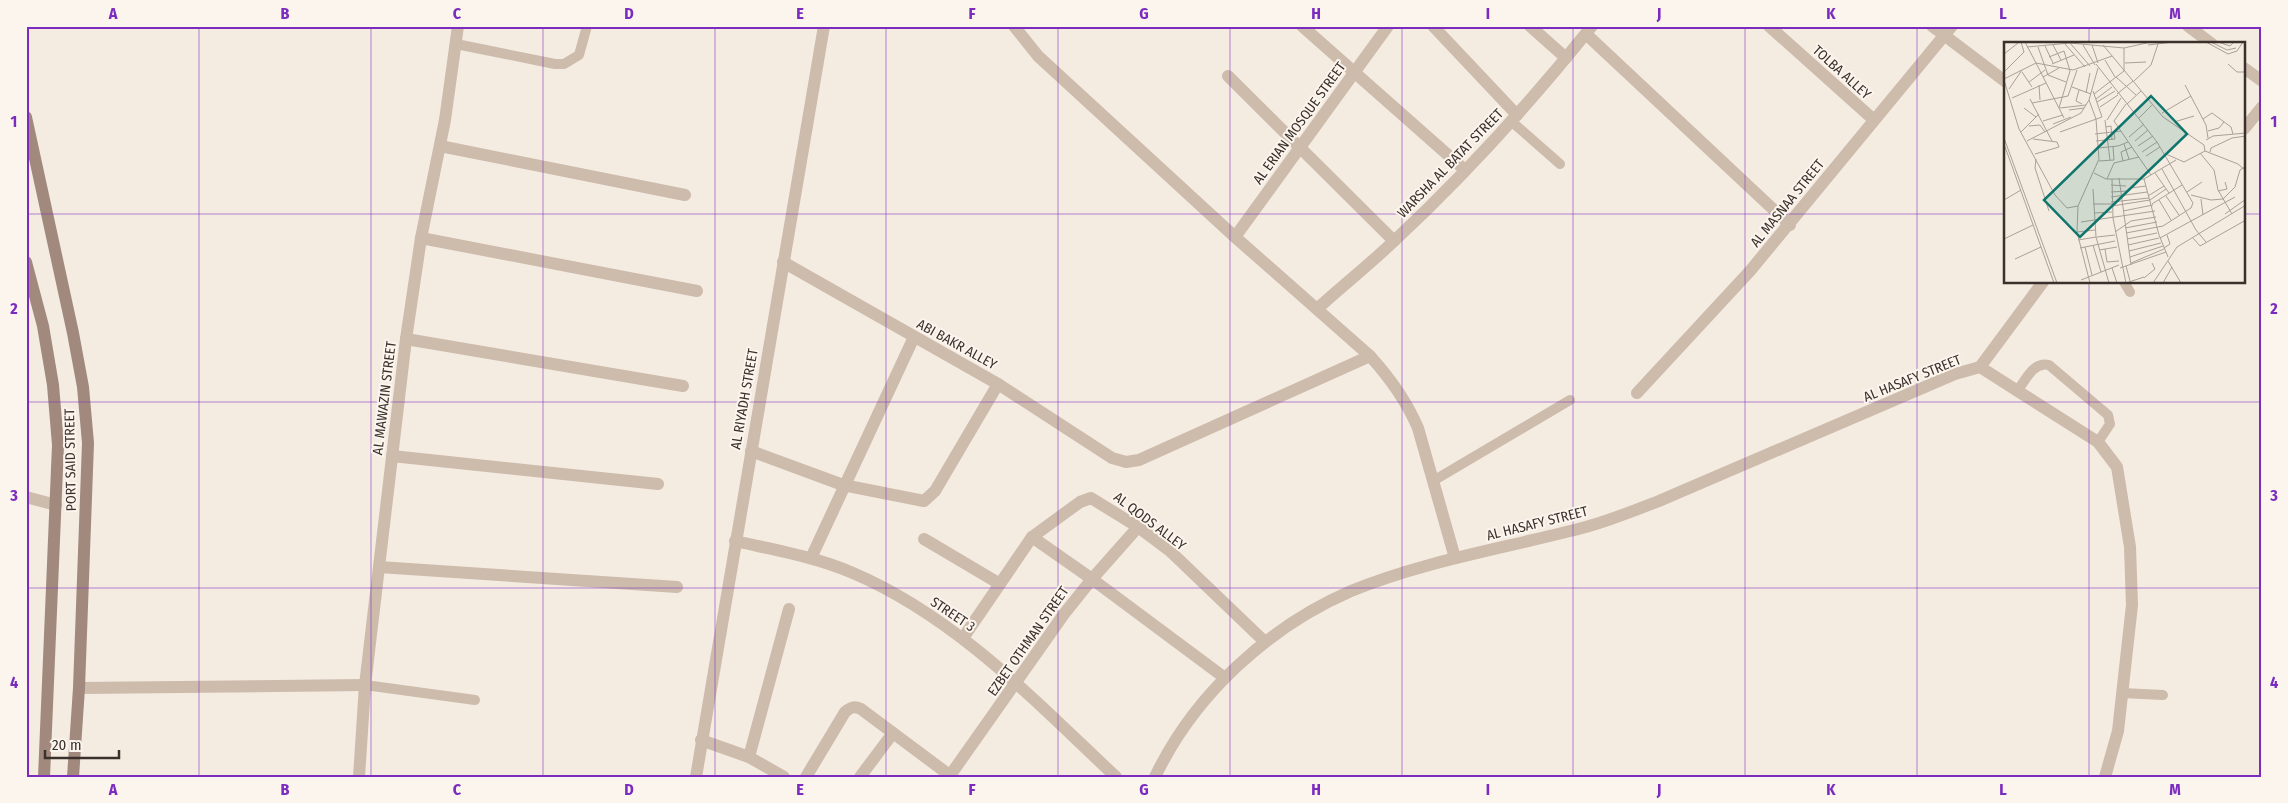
<svg xmlns="http://www.w3.org/2000/svg" width="2288" height="803" font-family="'Fira Sans Condensed',sans-serif">
<style>
.lines{fill:none;stroke-linecap:round;stroke-linejoin:round}
.lane{stroke:#cdbbac;stroke-width:10}
.street{stroke:#cdbbac;stroke-width:12}
.secondary{stroke:#a18a7d;stroke-width:12}
.grid{fill:none;stroke:#7b2cbf;stroke-width:1;stroke-opacity:0.55}
.labels{text-anchor:middle;stroke-width:4;stroke-linejoin:round;paint-order:stroke}
.street-label{font-size:14px;fill:#3b302b;stroke:#fbf5ee}
.inset-road{fill:none;stroke:#aaa098;stroke-width:1}
.view{fill:#0f766e;fill-opacity:0.15;stroke:#0f766e;stroke-width:2.5}
.inset-edge{fill:none;stroke:#3b302b;stroke-width:2.5}
.neatline{fill:none;stroke:#7b2cbf;stroke-width:2}
.grid-label{font-size:16px;text-anchor:middle;font-weight:bold;fill:#7b2cbf}
</style>
<rect width="100%" height="100%" fill="#f4ebe1"/>
<g class="lines">
<g class="lane">
<path d="M 456,44 L 555,64 L 564,64 L 579,55 L 587,26"/>
<path d="M 1511,121 L 1560,164"/>
<path d="M 2124,282 L 2130,292"/>
<path d="M 2018,390 C 2026,379 2034,361 2049,365 L 2108,415 L 2110,424 L 2098,442"/>
<path d="M 1433,481 L 1570,400"/>
<path d="M 365,685 L 475,700"/>
<path d="M 2122,693 L 2163,695"/>
</g>
<g class="street">
<path d="M 1014,26 L 1038,56 L 1235,237 L 1370,356 C 1390,378 1406,400 1418,428 L 1455,558"/>
<path d="M 1302,26 L 1465,170"/>
<path d="M 1433,26 L 1517,115"/>
<path d="M 1530,26 L 1566,58"/>
<path d="M 1769,26 L 1874,120"/>
<path d="M 1932,26 L 2006,82"/>
<path d="M 2188,26 L 2212,44"/>
<path d="M 1586,34 L 1790,225"/>
<path d="M 2244,68 L 2262,81"/>
<path d="M 1228,76 L 1394,241"/>
<path d="M 2244,129 L 2262,107"/>
<path d="M 440,146 L 685,195"/>
<path d="M 1235,237 L 1388,26"/>
<path d="M 421,238 L 697,291"/>
<path d="M 783,262 L 998,384 L 1112,458 L 1126,462 L 1139,460 L 1370,356"/>
<path d="M 1317,309 C 1342,286 1369,265 1394,241 C 1465,175 1531,102 1592,26"/>
<path d="M 406,339 L 683,386"/>
<path d="M 1980,367 L 2098,442 L 2117,467 L 2130,547 L 2132,605 L 2118,731 L 2105,777"/>
<path d="M 1980,367 L 2043,282"/>
<path d="M 1637,393 L 1750,271 L 1952,26"/>
<path d="M 751,451 L 843,485 L 924,501 L 935,491 L 998,384"/>
<path d="M 392,456 L 658,484"/>
<path d="M 26,497 L 56,505"/>
<path d="M 1032,537 L 1092,579 L 1225,678"/>
<path d="M 924,539 L 1000,584"/>
<path d="M 735,541 C 775,550 816,557 853,573 C 956,617 1035,701 1116,777"/>
<path d="M 811,558 L 914,337"/>
<path d="M 379,567 L 677,587"/>
<path d="M 963,638 L 1032,537 L 1080,502 L 1091,498 L 1138,527 L 1170,551 L 1265,642"/>
<path d="M 79,688 L 365,685"/>
<path d="M 701,740 L 749,757 L 784,777"/>
<path d="M 749,757 L 789,609"/>
<path d="M 359,777 L 365,685 L 406,339 L 421,238 L 445,120 L 458,26"/>
<path d="M 696,777 L 824,26"/>
<path d="M 806,777 L 845,712 C 851,707 854,706 861,709 L 952,777"/>
<path d="M 860,777 L 893,733"/>
<path d="M 949,777 L 1064,614 L 1092,579 L 1138,527"/>
<path d="M 1155,777 C 1194,695 1268,627 1351,591 C 1419,563 1494,550 1566,532 C 1598,525 1628,513 1659,501 L 1955,374 L 1980,367"/>
</g>
<g class="secondary">
<path d="M 26,117 L 73,333 L 83,387 L 88,443 L 79,688 L 73,777"/>
<path d="M 26,262 L 43,326 L 53,385 L 58,445 L 44,777"/>
</g>
</g>
<path class="grid" d="M 199,26 L 199,777M 371,26 L 371,777M 543,26 L 543,777M 715,26 L 715,777M 886,26 L 886,777M 1058,26 L 1058,777M 1230,26 L 1230,777M 1402,26 L 1402,777M 1573,26 L 1573,777M 1745,26 L 1745,777M 1917,26 L 1917,777M 2089,26 L 2089,44M 26,214 L 2006,214M 2244,214 L 2262,214M 2089,282 L 2089,777M 26,402 L 2262,402M 26,588 L 2262,588"/>
<g class="labels">
<g class="street-label">
<text transform="translate(1842 72) rotate(42)" y="5">TOLBA ALLEY</text>
<text transform="translate(1299 123) rotate(-54)" y="5">AL ERIAN MOSQUE STREET</text>
<text transform="translate(1450 163) rotate(-46)" y="5">WARSHA AL BATAT STREET</text>
<text transform="translate(1787 203) rotate(-51)" y="5">AL MASNAA STREET</text>
<text transform="translate(957 344) rotate(29)" y="5">ABI BAKR ALLEY</text>
<text transform="translate(1912 378) rotate(-22)" y="5">AL HASAFY STREET</text>
<text transform="translate(384 398) rotate(-83)" y="5">AL MAWAZIN STREET</text>
<text transform="translate(744 399) rotate(-80)" y="5">AL RIYADH STREET</text>
<text transform="translate(70 460) rotate(-91)" y="5">PORT SAID STREET</text>
<text transform="translate(1150 521) rotate(37)" y="5">AL QODS ALLEY</text>
<text transform="translate(1537 523) rotate(-14)" y="5">AL HASAFY STREET</text>
<text transform="translate(953 614) rotate(34)" y="5">STREET 3</text>
<text transform="translate(1028 641) rotate(-55)" y="5">EZBET OTHMAN STREET</text>
</g>
</g>
<g transform="translate(2004 42)">
<rect width="241" height="241" fill="#f4ebe1"/>
<path class="inset-road" d="M 202,0 L 224,12 L 233,9 L 239,0M 207,0 L 223,8 L 232,6M 214,0 L 226,4 L 230,0M 66,1 L 86,24M 61,2 L 81,25M 49,3 L 57,18M 79,3 L 91,23M 88,3 L 94,21M 99,3 L 159,75 L 200,103 L 201,109M 144,3 L 169,0M 41,4 L 49,21M 23,5 L 66,1 L 120,6 L 147,0M 34,5 L 44,33 L 62,40M 0,12 L 14,1M 45,15 L 60,9M 101,18 L 111,35M 121,21 L 142,20M 48,22 L 70,13M 92,22 L 153,100 L 189,161 L 187,166 L 159,184 L 122,191M 224,22 L 233,30 L 242,30M 0,30 L 20,10 L 17,0M 18,30 L 28,45M 39,35 L 55,26M 112,35 L 132,53M 0,37 L 32,21 L 21,0M 0,38 L 15,87 L 51,153 L 63,166 L 74,164M 130,39 L 147,23 L 154,2M 25,40 L 41,28M 35,43 L 36,58M 181,43 L 202,83 L 204,96M 68,45 L 87,52M 5,47 L 18,28M 75,48 L 72,59 L 78,62M 82,51 L 86,31M 90,52 L 120,29 L 120,6M 113,52 L 129,39M 8,56 L 42,41M 26,57 L 48,99M 92,57 L 108,45M 93,60 L 111,49M 28,61 L 64,54 L 73,28M 123,62 L 137,49M 96,65 L 114,53M 20,66 L 32,75M 55,66 L 66,29 L 60,9M 56,66 L 82,63M 65,68 L 80,66M 158,71 L 187,54M 60,76 L 32,21 L 69,28 L 108,14M 135,76 L 148,63M 199,77 L 208,71 L 227,85 L 229,92M 101,78 L 106,118M 103,78 L 117,56M 39,79 L 59,73M 110,79 L 147,133M 110,79 L 122,62M 170,80 L 190,74M 49,82 L 67,75M 25,84 L 36,83 L 41,90M 102,85 L 107,84 L 108,98M 204,89 L 215,86 L 220,80M 17,90 L 35,72M 56,90 L 98,75 L 89,49M 91,92 L 117,89M 125,95 L 140,82M 0,96 L 53,241M 29,97 L 53,100 L 55,105 L 31,112M 202,98 L 209,94 L 242,91M 23,99 L 77,71 L 85,58 L 94,26M 92,99 L 111,97 L 110,91M 131,99 L 144,88M 0,102 L 50,241M 120,102 L 125,117M 134,104 L 149,94M 94,106 L 114,104 L 124,100M 138,110 L 153,100M 206,110 L 207,106 L 228,96 L 242,94M 196,111 L 210,128 L 214,148 L 228,172M 162,112 L 180,120 L 201,109 L 234,122 L 242,129M 142,114 L 156,105M 32,117 L 31,126 L 45,169M 95,119 L 110,118 L 109,105M 119,119 L 117,110 L 128,105M 158,127 L 192,188 L 202,200M 90,131 L 102,137 L 140,137 L 172,118M 151,131 L 165,151M 115,136 L 127,223M 103,137 L 110,121 L 135,115M 108,137 L 109,176 L 122,241M 140,137 L 155,193 L 164,215M 107,143 L 122,144M 126,146 L 142,144M 89,147 L 92,195 L 105,241M 214,149 L 223,147 L 221,140M 107,150 L 124,149M 183,150 L 198,140M 187,153 L 207,158 L 219,157 L 231,145 L 236,128 L 242,124M 144,154 L 160,144M 162,154 L 175,173M 107,155 L 143,150M 197,157 L 199,173M 0,158 L 17,148M 155,158 L 167,178M 107,160 L 145,156M 89,162 L 108,162M 148,162 L 178,143M 74,164 L 95,117 L 92,77 L 85,58M 74,164 L 73,190 L 86,241M 108,164 L 146,158 L 162,147M 119,169 L 149,163M 90,171 L 108,170M 221,172 L 242,157M 77,180 L 151,169M 121,186 L 153,180M 73,190 L 91,188M 111,190 L 127,179 L 152,175M 93,195 L 111,193M 156,196 L 231,155M 189,196 L 196,204 L 242,178M 0,197 L 29,183M 123,197 L 153,191M 74,198 L 92,195M 89,203 L 97,230M 124,203 L 155,196M 81,205 L 88,233M 76,206 L 111,199M 160,206 L 166,202 L 163,193M 101,207 L 103,220 L 115,219M 95,208 L 113,205M 125,209 L 157,201M 126,215 L 159,204M 11,217 L 37,205M 164,219 L 177,241M 127,221 L 160,207M 122,224 L 126,239M 108,226 L 113,241M 116,226 L 162,210M 140,236 L 151,227 L 148,221M 77,238 L 115,223M 122,241 L 140,235M 149,241 L 173,205 L 242,163M 159,241 L 168,225"/>
<path class="view" d="M 147,54 L 183,92 L 76,195 L 40,158 Z"/>
<rect width="241" height="241" class="inset-edge"/>
</g>
<rect width="2288" height="803" fill="none" stroke="#fbf5ee" stroke-width="55"/>
<path d="M45 750v8h74v-8" fill="none" stroke="#3b302b" stroke-width="2.5"/>
<text x="52" y="750" font-size="15" fill="#3b302b" stroke="#fbf5ee" stroke-width="4" paint-order="stroke">20 m</text>
<rect x="28" y="28" width="2232" height="748" class="neatline"/>
<g class="grid-label">
<text x="113" y="19">A</text>
<text x="285" y="19">B</text>
<text x="457" y="19">C</text>
<text x="629" y="19">D</text>
<text x="800" y="19">E</text>
<text x="972" y="19">F</text>
<text x="1144" y="19">G</text>
<text x="1316" y="19">H</text>
<text x="1488" y="19">I</text>
<text x="1659" y="19">J</text>
<text x="1831" y="19">K</text>
<text x="2003" y="19">L</text>
<text x="2175" y="19">M</text>
<text x="14" y="127">1</text>
<text x="2274" y="127">1</text>
<text x="14" y="314">2</text>
<text x="2274" y="314">2</text>
<text x="14" y="501">3</text>
<text x="2274" y="501">3</text>
<text x="14" y="688">4</text>
<text x="2274" y="688">4</text>
<text x="113" y="795">A</text>
<text x="285" y="795">B</text>
<text x="457" y="795">C</text>
<text x="629" y="795">D</text>
<text x="800" y="795">E</text>
<text x="972" y="795">F</text>
<text x="1144" y="795">G</text>
<text x="1316" y="795">H</text>
<text x="1488" y="795">I</text>
<text x="1659" y="795">J</text>
<text x="1831" y="795">K</text>
<text x="2003" y="795">L</text>
<text x="2175" y="795">M</text>
</g>
</svg>
